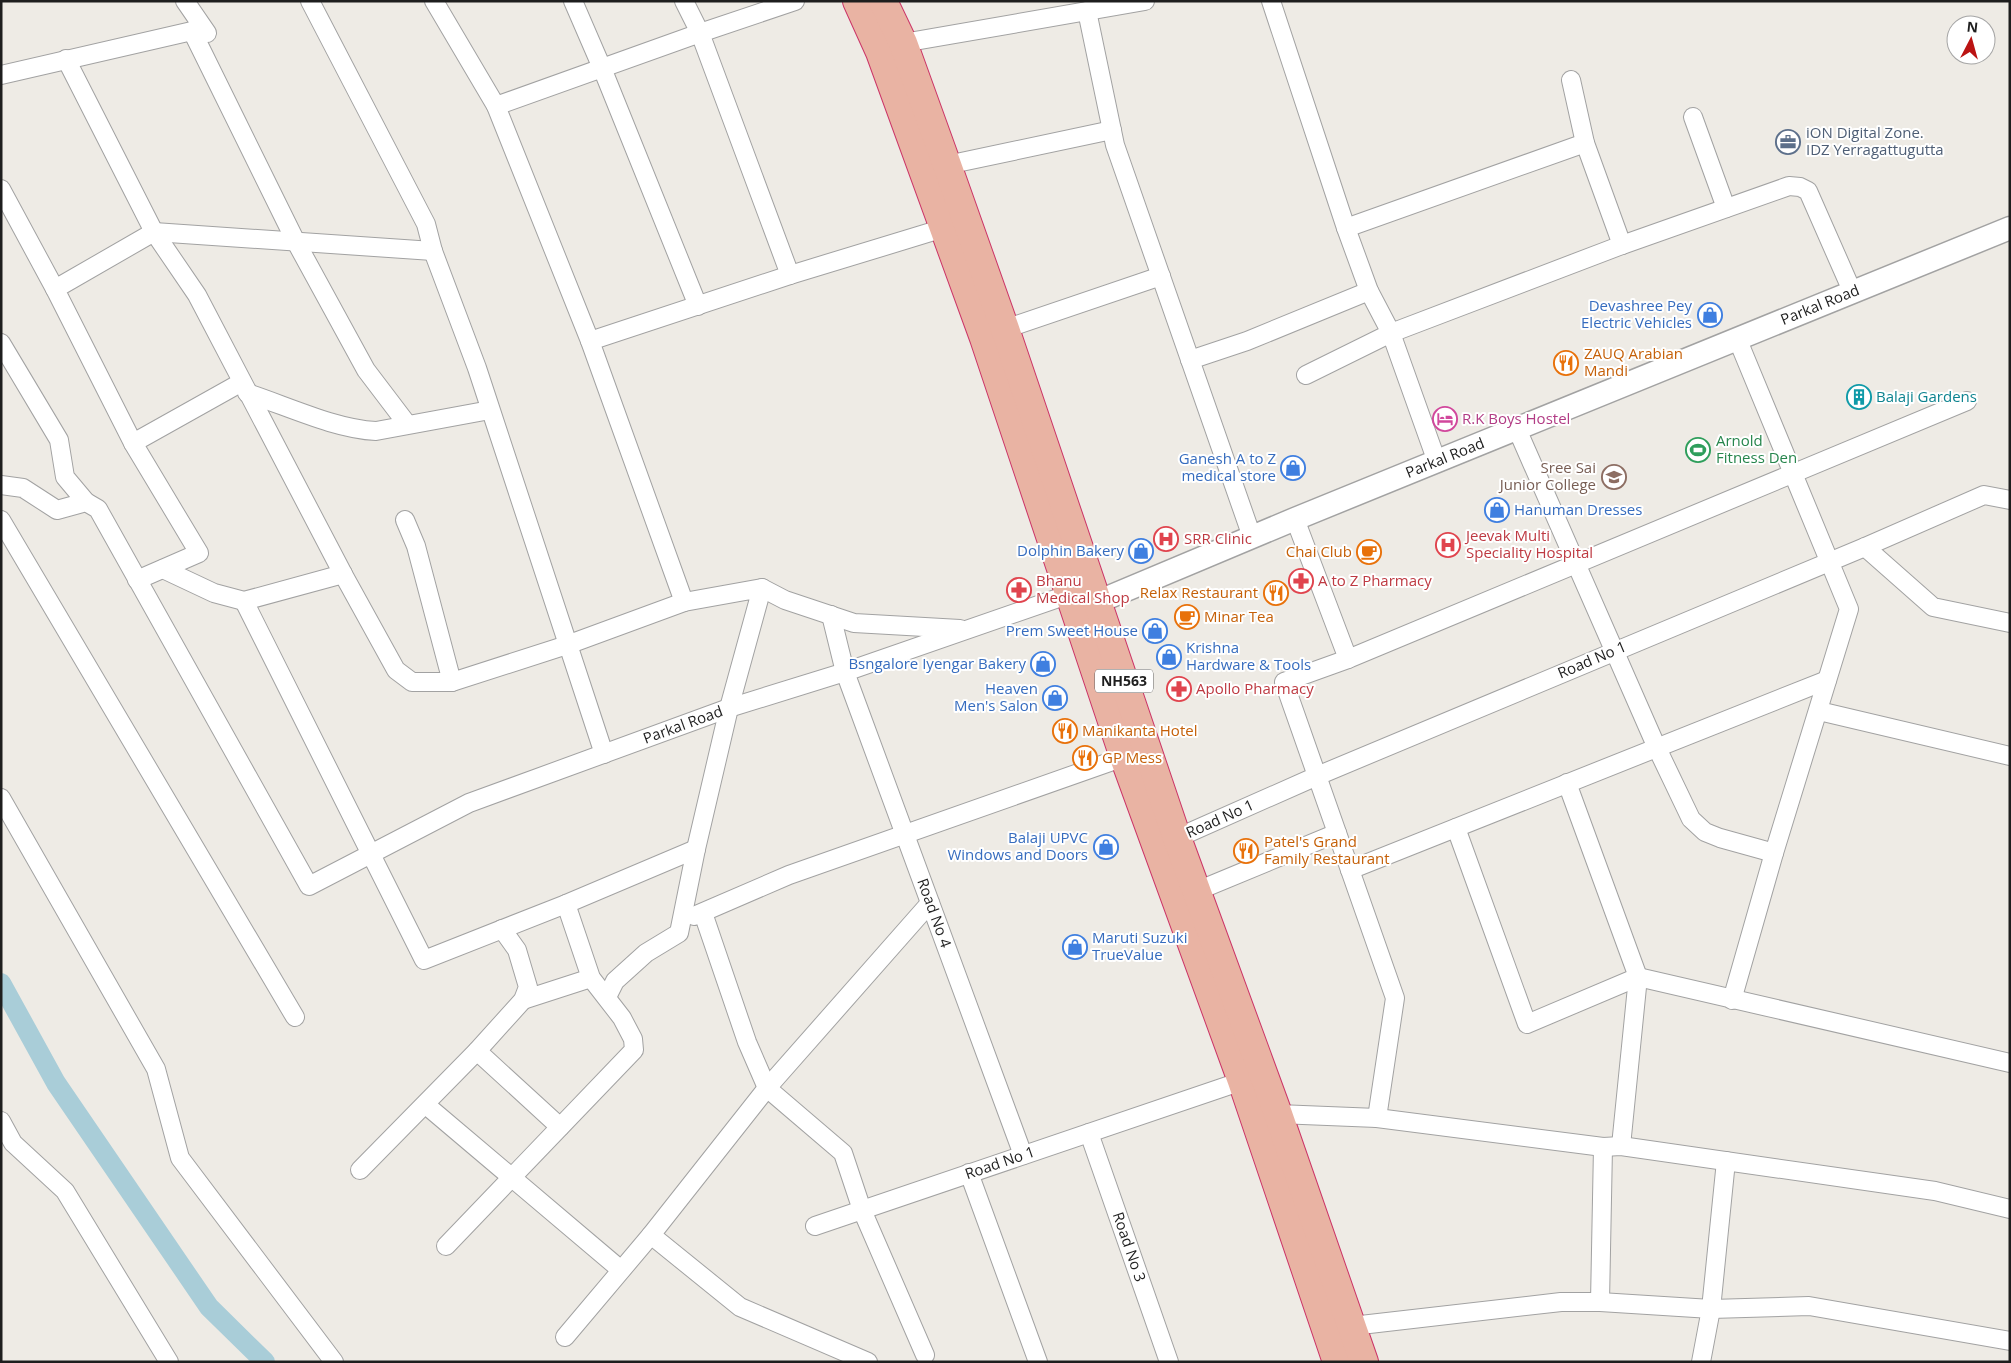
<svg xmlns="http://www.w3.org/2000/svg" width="2011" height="1363" font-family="'Open Sans',sans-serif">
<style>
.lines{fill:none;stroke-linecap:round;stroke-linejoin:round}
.canal{stroke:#a9cdd8;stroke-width:20}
.minor-casing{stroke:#a2a2a2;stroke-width:20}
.tertiary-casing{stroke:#a2a2a2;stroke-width:25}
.trunk-casing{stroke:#cb3467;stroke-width:30}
.minor{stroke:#fff;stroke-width:18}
.tertiary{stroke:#fff;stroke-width:22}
.trunk{stroke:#e9b3a3;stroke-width:28}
.labels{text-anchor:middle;stroke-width:4;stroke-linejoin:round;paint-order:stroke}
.shield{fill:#fff;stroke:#626262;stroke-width:1}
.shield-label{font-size:14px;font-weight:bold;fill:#1e1e1e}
.service-label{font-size:15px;fill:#4e5e75;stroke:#fff;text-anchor:start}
.street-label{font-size:15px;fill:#1e1e1e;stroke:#fff}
.shop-label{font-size:15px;fill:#366cbe;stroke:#fff;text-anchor:end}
.food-label{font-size:15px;fill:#c56008;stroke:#fff;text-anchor:start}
.culture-label{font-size:15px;fill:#0d838f;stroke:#fff;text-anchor:start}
.hotel-label{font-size:15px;fill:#b23c85;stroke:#fff;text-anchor:start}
.leisure-label{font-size:15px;fill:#27864d;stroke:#fff;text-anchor:start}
.education-label{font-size:15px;fill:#785e54;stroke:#fff;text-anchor:end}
.health-label{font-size:15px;fill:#be3a42;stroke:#fff;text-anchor:start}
</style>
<rect width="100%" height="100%" fill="#eeebe5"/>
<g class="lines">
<path class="canal" d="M 1,983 L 56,1083 L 209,1307 L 265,1362"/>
<defs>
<g id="minor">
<path d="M 310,1 L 426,224 L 433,251 L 477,368 L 604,754"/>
<path d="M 434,1 L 496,106 L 590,341 L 684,602"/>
<path d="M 573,1 L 602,68 L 698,306"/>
<path d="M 684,1 L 700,33 L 790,275"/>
<path d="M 1271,1 L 1346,228 L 1369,291 L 1391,333 L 1437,462"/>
<path d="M 1087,11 L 1115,145 L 1252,537"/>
<path d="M 192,31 L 296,242 L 366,370 L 407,424"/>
<path d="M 903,43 L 1145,1"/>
<path d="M 66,59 L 154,232 L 55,289 L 133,443 L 199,553 L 137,580"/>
<path d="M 1,75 L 192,31 L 207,33 L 185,1"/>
<path d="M 1571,80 L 1585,143 L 1622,245"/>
<path d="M 496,106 L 700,33 L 795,1"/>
<path d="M 1693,117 L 1726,208"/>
<path d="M 947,165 L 1112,130"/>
<path d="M 1,189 L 55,289"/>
<path d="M 1346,228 L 1585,143"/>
<path d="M 154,232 L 197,295 L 343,574 L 396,670 L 412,682 L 452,682 L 567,645 L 684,602 L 762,588 L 729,708 L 696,849 L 679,933 L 646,953 L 615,981 L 607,997"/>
<path d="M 154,232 L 433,251"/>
<path d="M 1005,329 L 1161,276"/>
<path d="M 590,341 L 790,275 L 944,228"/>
<path d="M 1,343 L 59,440 L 65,477 L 86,502"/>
<path d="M 1190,360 L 1247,341 L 1369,291"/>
<path d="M 1306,375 L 1391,333 L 1622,245 L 1789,186 L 1800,187 L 1808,191 L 1852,291"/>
<path d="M 247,393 C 287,406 335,429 376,431 L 490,410"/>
<path d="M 1517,429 L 1657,748 L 1691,819 L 1705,832 L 1720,838 L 1774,853"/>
<path d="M 133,443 L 242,382"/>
<path d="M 1,485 L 23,488 L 57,510 L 86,502 L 98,509 L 309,886 L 469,803 L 729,708 L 845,672 L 1070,594"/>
<path d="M 1295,519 L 1348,659"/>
<path d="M 1,520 L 295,1017"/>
<path d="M 405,520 L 416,546 L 452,682"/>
<path d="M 1865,547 L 1933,607 L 2010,623"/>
<path d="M 163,569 L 214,593 L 244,601 L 343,574"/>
<path d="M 762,588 L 785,600 L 854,623 L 960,629"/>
<path d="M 244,601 L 424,960 L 566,904 L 696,849"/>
<path d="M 831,615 L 845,672 L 1023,1155"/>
<path d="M 1819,711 L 2010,756"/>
<path d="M 1567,783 L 1638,977 L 1621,1146"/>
<path d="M 1,798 L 156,1069 L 180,1158 L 334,1362"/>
<path d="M 1456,828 L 1527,1024 L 1638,977 L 2010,1063"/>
<path d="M 1177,838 L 1317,776 L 1865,547 L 1984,495 L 2010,500"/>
<path d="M 1350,870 L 1827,680"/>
<path d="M 1197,891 L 1337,833"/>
<path d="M 703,913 L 747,1042 L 767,1088 L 843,1153 L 862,1210 L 925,1355"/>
<path d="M 694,916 L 789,875 L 1124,757"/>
<path d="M 523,1000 L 591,978"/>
<path d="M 1732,1000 L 1774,853 L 1849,609 L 1737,338"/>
<path d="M 477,1051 L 560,1127"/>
<path d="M 426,1105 L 621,1270"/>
<path d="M 1278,1114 L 1377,1118 L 1603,1147 L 1621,1146 L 1935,1191 L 2010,1209"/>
<path d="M 1377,1118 L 1395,998 L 1284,682 L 1348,659 L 1967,401"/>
<path d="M 1,1121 L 13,1143 L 65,1191 L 169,1362"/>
<path d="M 1089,1133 L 1169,1362"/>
<path d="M 360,1170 L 477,1051 L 523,1000 L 528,987 L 517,950 L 502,929"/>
<path d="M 969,1173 L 1038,1362"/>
<path d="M 815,1226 L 1242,1081"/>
<path d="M 651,1235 L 740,1307 L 868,1362"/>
<path d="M 446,1246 L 634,1050 L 633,1039 L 622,1018 L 591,978 L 566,904"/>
<path d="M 1600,1302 L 1603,1147"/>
<path d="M 1352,1326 L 1561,1302 L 1600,1302 L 1711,1309 L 1809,1306 L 2010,1341"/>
<path d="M 565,1337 L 651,1235 L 767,1088 L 930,903"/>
<path d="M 1701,1362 L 1711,1309 L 1726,1161"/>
</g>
<path id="tertiary" d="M 1083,608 L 1295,519 L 2010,228"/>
<g id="trunk">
<path d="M 857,1 L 880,52 L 984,338 L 1124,757 L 1242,1081 L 1337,1362"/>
<path d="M 883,1 L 903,43 L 947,165 L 1005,329 L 1177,838 L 1278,1114 L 1364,1362"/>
</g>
</defs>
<use href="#minor" class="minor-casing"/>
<use href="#tertiary" class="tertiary-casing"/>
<use href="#trunk" class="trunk-casing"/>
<use href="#minor" class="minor"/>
<use href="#tertiary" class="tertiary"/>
<use href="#trunk" class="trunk"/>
</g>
<defs>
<symbol id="office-ring" viewBox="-11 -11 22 22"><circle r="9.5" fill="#fff" stroke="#5c6f8a" stroke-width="1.5"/><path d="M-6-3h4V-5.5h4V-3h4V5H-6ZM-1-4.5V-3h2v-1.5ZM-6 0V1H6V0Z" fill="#5c6f8a"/></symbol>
<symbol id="shop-ring" viewBox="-11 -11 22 22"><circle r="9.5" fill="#fff" stroke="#3f7fe0" stroke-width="1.5"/><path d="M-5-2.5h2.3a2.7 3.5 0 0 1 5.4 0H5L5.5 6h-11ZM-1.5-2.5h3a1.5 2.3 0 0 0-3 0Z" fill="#3f7fe0"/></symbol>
<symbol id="restaurant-ring" viewBox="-11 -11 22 22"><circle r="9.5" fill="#fff" stroke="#e8710a" stroke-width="1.5"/><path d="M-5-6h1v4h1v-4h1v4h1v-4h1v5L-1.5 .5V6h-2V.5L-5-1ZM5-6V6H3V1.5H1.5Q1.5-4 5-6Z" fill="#e8710a"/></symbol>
<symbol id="building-ring" viewBox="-11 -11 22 22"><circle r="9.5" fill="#fff" stroke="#0f9aa8" stroke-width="1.5"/><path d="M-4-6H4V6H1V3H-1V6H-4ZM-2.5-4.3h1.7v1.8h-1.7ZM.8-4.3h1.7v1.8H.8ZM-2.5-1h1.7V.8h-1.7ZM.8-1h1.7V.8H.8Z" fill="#0f9aa8"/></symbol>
<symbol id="hotel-ring" viewBox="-11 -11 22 22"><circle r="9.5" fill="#fff" stroke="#d1479c" stroke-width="1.5"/><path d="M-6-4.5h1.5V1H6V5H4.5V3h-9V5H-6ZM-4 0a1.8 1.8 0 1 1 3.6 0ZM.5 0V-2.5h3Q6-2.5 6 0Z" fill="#d1479c"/></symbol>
<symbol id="stadium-ring" viewBox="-11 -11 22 22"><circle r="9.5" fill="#fff" stroke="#2e9e5b" stroke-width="1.5"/><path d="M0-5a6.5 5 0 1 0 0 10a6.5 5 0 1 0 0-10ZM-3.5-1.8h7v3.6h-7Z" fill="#2e9e5b"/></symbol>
<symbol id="school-ring" viewBox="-11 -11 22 22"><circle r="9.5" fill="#fff" stroke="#8d6e63" stroke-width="1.5"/><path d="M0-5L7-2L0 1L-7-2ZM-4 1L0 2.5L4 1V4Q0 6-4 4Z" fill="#8d6e63"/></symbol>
<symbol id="hospital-ring" viewBox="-11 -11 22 22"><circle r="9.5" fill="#fff" stroke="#e0444e" stroke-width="1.5"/><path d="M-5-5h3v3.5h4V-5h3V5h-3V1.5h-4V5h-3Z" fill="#e0444e"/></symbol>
<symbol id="cafe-ring" viewBox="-11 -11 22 22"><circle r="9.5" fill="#fff" stroke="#e8710a" stroke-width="1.5"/><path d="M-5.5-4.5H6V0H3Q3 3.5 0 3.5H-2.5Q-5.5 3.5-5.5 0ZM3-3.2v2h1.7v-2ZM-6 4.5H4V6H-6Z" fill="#e8710a"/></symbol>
<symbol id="pharmacy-ring" viewBox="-11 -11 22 22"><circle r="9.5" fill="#fff" stroke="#e0444e" stroke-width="1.5"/><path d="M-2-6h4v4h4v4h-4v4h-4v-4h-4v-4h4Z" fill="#e0444e"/></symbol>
</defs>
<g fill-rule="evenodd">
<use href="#office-ring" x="1774" y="128" width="28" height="28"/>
<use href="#shop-ring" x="1696" y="301" width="28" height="28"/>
<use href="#restaurant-ring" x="1552" y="349" width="28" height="28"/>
<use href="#building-ring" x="1845" y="383" width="28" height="28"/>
<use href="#hotel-ring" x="1431" y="405" width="28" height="28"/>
<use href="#stadium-ring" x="1684" y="436" width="28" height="28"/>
<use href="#shop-ring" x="1279" y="454" width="28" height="28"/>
<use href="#school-ring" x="1600" y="463" width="28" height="28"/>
<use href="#shop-ring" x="1483" y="496" width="28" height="28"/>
<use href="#hospital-ring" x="1152" y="525" width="28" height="28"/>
<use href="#hospital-ring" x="1434" y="531" width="28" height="28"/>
<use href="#shop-ring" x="1127" y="537" width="28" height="28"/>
<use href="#cafe-ring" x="1355" y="538" width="28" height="28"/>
<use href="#pharmacy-ring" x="1287" y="567" width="28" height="28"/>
<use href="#pharmacy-ring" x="1005" y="576" width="28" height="28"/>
<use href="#restaurant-ring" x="1262" y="579" width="28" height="28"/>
<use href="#cafe-ring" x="1173" y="603" width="28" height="28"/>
<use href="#shop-ring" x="1141" y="617" width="28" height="28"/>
<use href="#shop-ring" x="1155" y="643" width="28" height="28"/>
<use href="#shop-ring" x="1029" y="650" width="28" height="28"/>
<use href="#pharmacy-ring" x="1165" y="675" width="28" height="28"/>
<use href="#shop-ring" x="1041" y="684" width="28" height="28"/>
<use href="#restaurant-ring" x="1051" y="717" width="28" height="28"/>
<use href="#restaurant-ring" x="1071" y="744" width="28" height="28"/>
<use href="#shop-ring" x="1092" y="833" width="28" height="28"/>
<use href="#restaurant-ring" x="1232" y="837" width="28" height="28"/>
<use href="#shop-ring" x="1061" y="933" width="28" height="28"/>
</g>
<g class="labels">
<rect class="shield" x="1095" y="669.5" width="58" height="23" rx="4"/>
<g class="shield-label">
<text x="1124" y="686">NH563</text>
</g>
<g class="service-label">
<text x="1806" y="138">iON Digital Zone.<tspan x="1806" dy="17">IDZ Yerragattugutta</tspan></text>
</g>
<g class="street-label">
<text transform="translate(1820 305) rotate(-22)" y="5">Parkal Road</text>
<text transform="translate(1445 458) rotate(-22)" y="5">Parkal Road</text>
<text transform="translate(1592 660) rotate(-23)" y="5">Road No 1</text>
<text transform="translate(683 725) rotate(-20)" y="5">Parkal Road</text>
<text transform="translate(1220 819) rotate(-24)" y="5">Road No 1</text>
<text transform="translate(934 913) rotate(70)" y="5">Road No 4</text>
<text transform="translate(1000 1163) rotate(-19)" y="5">Road No 1</text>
<text transform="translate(1129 1247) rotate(71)" y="5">Road No 3</text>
</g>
<g class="shop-label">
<text x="1692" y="311">Devashree Pey<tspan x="1692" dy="17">Electric Vehicles</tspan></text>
<text x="1276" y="464">Ganesh A to Z<tspan x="1276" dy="17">medical store</tspan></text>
<text x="1514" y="515" text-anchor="start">Hanuman Dresses</text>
<text x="1124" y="556">Dolphin Bakery</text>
<text x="1138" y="636">Prem Sweet House</text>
<text x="1186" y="653" text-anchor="start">Krishna<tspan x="1186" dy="17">Hardware &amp; Tools</tspan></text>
<text x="1026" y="669">Bsngalore Iyengar Bakery</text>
<text x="1038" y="694">Heaven<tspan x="1038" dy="17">Men's Salon</tspan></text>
<text x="1088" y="843">Balaji UPVC<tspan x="1088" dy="17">Windows and Doors</tspan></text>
<text x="1092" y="943" text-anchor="start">Maruti Suzuki<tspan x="1092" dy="17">TrueValue</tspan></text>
</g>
<g class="food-label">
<text x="1584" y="359">ZAUQ Arabian<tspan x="1584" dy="17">Mandi</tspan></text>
<text x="1352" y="557" text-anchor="end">Chai Club</text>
<text x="1258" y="598" text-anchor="end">Relax Restaurant</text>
<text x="1204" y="622">Minar Tea</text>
<text x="1082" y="736">Manikanta Hotel</text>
<text x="1102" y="763">GP Mess</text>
<text x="1264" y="847">Patel's Grand<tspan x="1264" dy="17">Family Restaurant</tspan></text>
</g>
<g class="culture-label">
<text x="1876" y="402">Balaji Gardens</text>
</g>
<g class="hotel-label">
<text x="1462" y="424">R.K Boys Hostel</text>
</g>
<g class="leisure-label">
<text x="1716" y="446">Arnold<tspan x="1716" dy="17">Fitness Den</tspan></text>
</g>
<g class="education-label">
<text x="1596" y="473">Sree Sai<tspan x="1596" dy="17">Junior College</tspan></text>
</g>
<g class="health-label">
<text x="1466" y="541">Jeevak Multi<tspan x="1466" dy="17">Speciality Hospital</tspan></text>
<text x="1184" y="544">SRR Clinic</text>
<text x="1036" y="586">Bhanu<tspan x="1036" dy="17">Medical Shop</tspan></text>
<text x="1318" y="586">A to Z Pharmacy</text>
<text x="1196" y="694">Apollo Pharmacy</text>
</g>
</g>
<rect width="2011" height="1363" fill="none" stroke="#1e1e1e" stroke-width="5"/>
<g transform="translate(1971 40) rotate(6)"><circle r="24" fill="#ffffff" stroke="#a5a5a5"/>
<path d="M0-4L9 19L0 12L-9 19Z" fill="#bb1312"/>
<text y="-8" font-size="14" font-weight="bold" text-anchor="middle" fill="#1e1e1e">N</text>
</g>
</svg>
